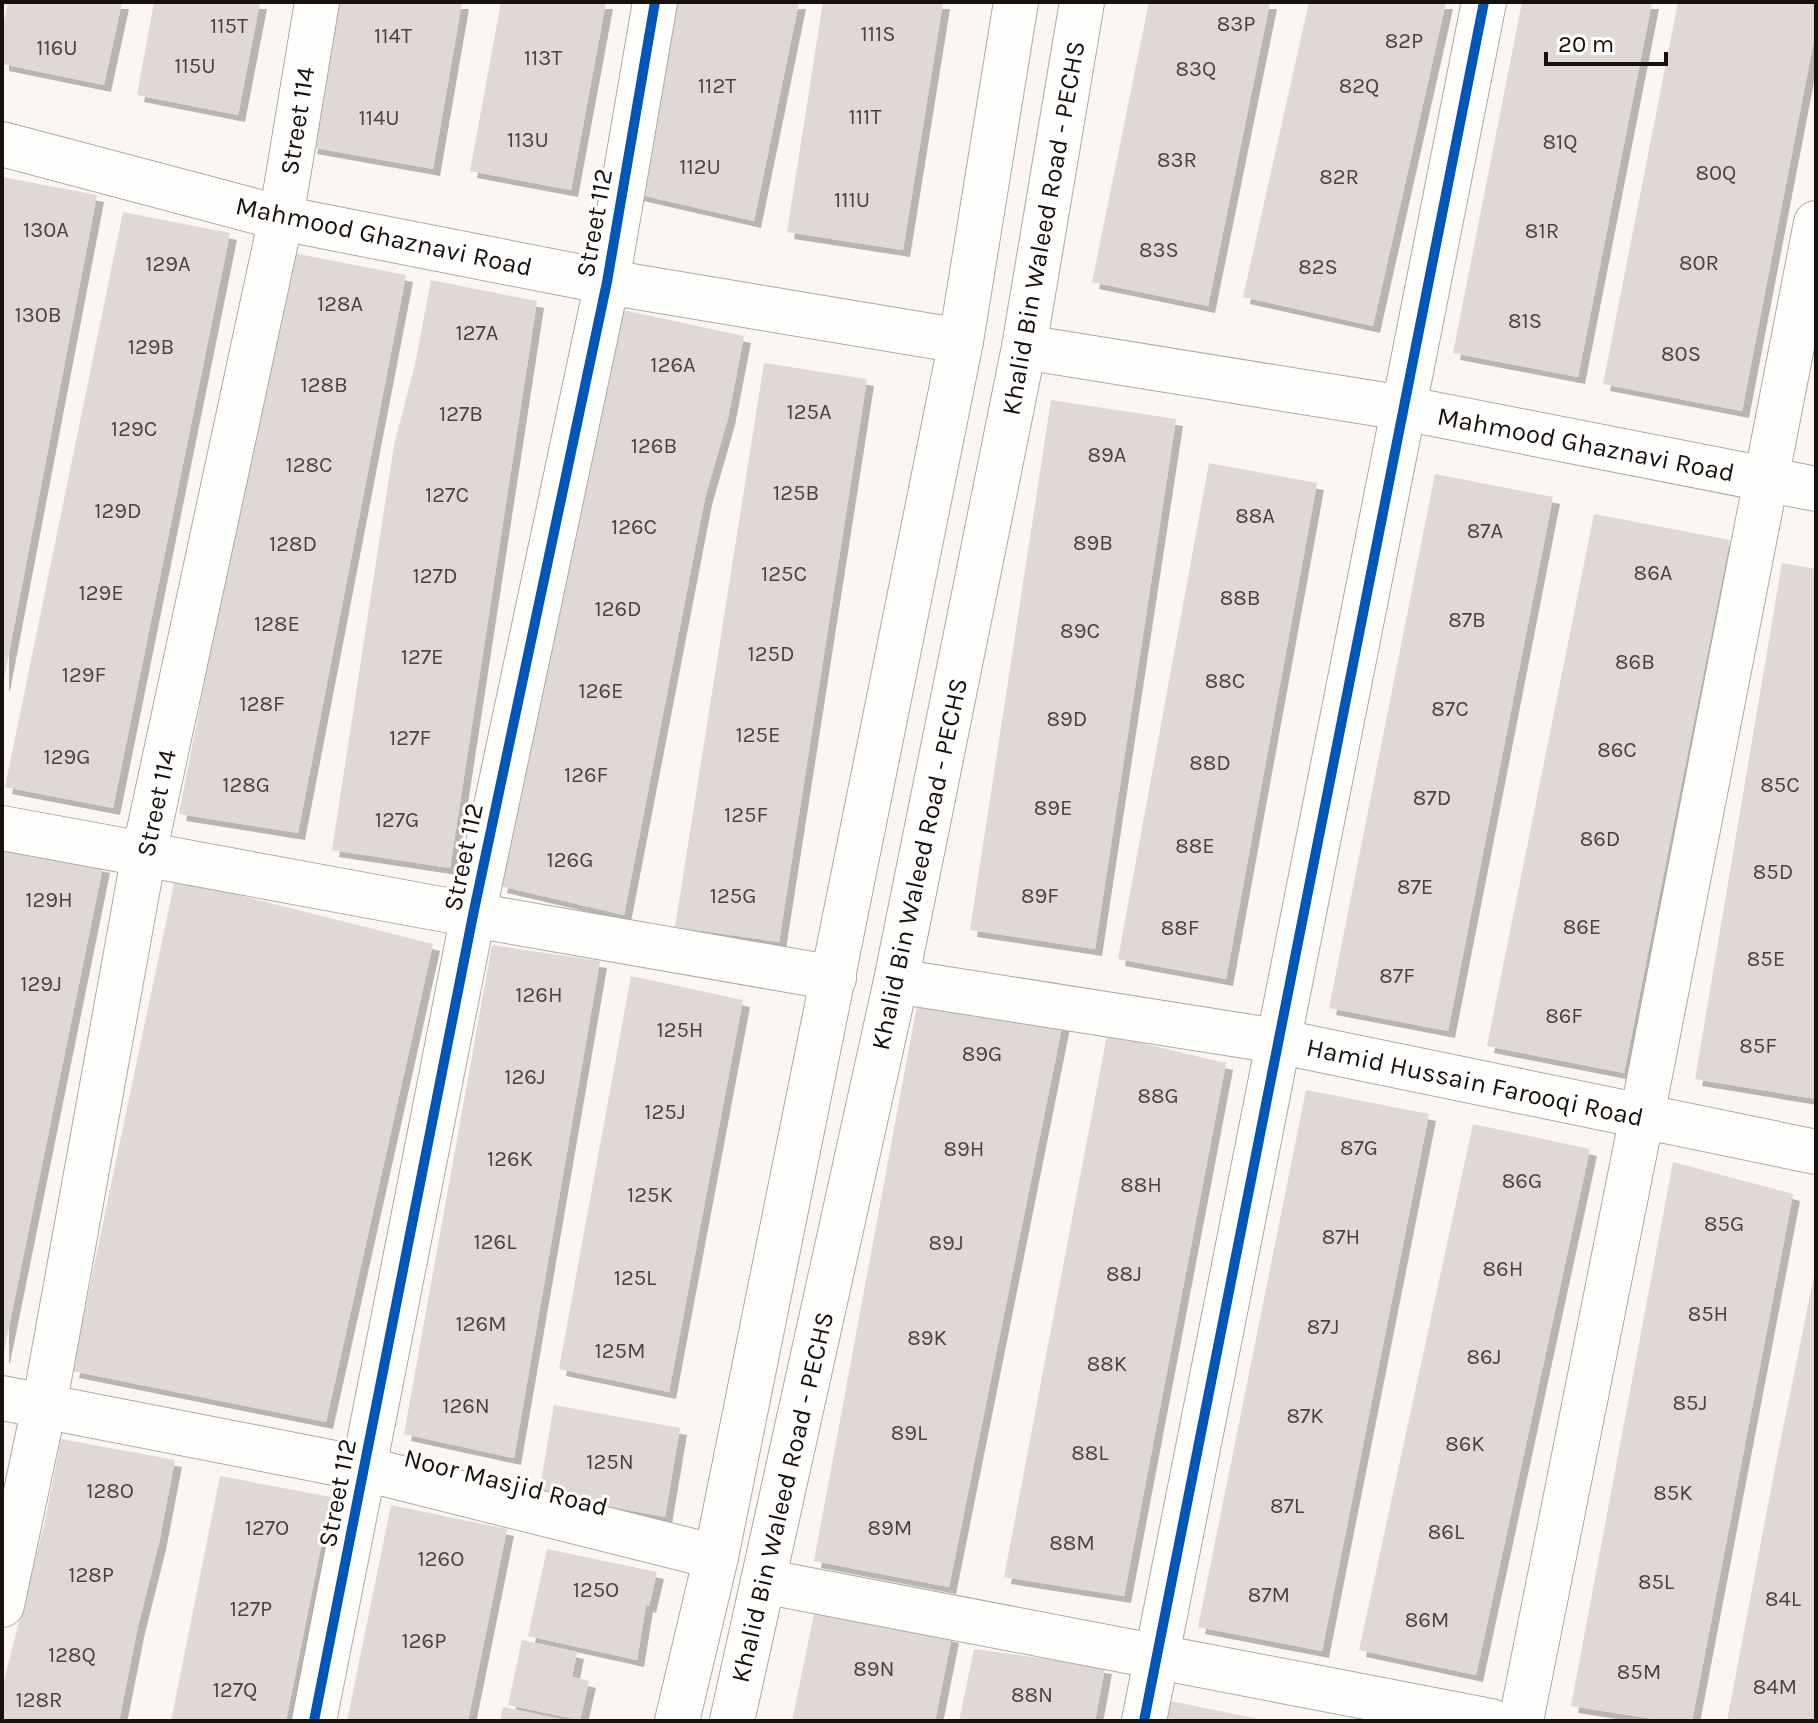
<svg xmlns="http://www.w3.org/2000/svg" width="1818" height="1723" font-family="Karla,sans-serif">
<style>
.building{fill:#e0d8d4;filter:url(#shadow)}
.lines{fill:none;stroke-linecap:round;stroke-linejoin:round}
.minor-casing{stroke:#b0a9a4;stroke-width:46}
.tertiary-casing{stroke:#b0a9a4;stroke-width:46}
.secondary-casing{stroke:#b0a9a4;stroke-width:46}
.minor{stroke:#fefefd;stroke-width:44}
.tertiary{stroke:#fefefd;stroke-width:44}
.secondary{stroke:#fefefd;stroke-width:44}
.cycleway-casing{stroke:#fff;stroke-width:15}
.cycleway{stroke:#0057b8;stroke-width:10}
.labels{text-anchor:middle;stroke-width:6;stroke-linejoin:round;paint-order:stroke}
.number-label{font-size:22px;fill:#4c433d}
.street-label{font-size:26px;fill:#1a110b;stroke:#fff}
</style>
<defs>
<filter id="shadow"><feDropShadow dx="7" dy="7" stdDeviation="0" flood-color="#0004"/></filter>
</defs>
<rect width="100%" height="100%" fill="#fbf6f2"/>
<g class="building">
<path d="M 8,2 L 122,2 L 104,85 L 2,64 L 2,31 Z"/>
<path d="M 154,2 L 260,2 L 238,115 L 137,95 Z"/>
<path d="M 335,2 L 462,2 L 433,169 L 310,147 Z"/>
<path d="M 501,2 L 606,2 L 571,190 L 470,171 Z"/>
<path d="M 670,2 L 799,2 L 754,221 L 628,192 Z"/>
<path d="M 823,2 L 943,2 L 903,250 L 787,232 Z"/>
<path d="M 1149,2 L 1270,2 L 1208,306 L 1092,282 Z"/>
<path d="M 1309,2 L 1446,2 L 1373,326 L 1243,297 Z"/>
<path d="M 1522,2 L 1652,2 L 1578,377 L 1453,353 Z"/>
<path d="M 1678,2 L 1816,2 L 1816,29 L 1742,411 L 1603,384 Z"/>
<path d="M 2,177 L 97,195 L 3,684 L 2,683 Z"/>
<path d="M 123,212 L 230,233 L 113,808 L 5,787 Z"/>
<path d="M 288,252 L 406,275 L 298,833 L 179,814 Z"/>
<path d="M 431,280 L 537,301 L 450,868 L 332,850 L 394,445 L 415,364 Z"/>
<path d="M 618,309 L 744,336 L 728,418 L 705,498 L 624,915 L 500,886 Z"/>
<path d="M 764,363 L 867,379 L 779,942 L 675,927 Z"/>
<path d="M 1051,400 L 1176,419 L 1095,949 L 970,930 Z"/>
<path d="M 1209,463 L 1317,483 L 1226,979 L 1118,959 Z"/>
<path d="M 1435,474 L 1553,497 L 1448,1031 L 1329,1008 Z"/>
<path d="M 1594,514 L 1730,540 L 1624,1073 L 1487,1046 Z"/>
<path d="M 1782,563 L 1816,569 L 1816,1099 L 1695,1079 Z"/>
<path d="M 2,846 L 103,866 L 3,1356 L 2,1356 Z"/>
<path d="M 175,879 L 433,944 L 326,1422 L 72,1371 Z"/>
<path d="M 492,945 L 600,961 L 514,1458 L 404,1434 Z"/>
<path d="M 631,976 L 743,1000 L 669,1392 L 559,1369 Z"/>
<path d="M 919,994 L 1064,1017 L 949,1587 L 814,1561 Z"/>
<path d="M 1107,1035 L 1226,1063 L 1124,1596 L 1004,1577 Z"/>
<path d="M 1306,1090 L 1429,1114 L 1322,1651 L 1198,1627 Z"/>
<path d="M 1473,1124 L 1590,1149 L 1476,1675 L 1359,1650 Z"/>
<path d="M 1673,1162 L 1793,1194 L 1692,1721 L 1667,1721 L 1571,1706 Z"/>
<path d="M 1815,1271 L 1816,1721 L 1727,1721 L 1777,1458 Z"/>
<path d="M 554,1405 L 680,1428 L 665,1517 L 539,1493 Z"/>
<path d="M 61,1439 L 175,1460 L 159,1543 L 138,1626 L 119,1721 L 2,1721 L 2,1688 L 45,1521 Z"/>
<path d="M 220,1476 L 331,1497 L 286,1721 L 171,1721 Z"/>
<path d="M 391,1505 L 507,1529 L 468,1721 L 347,1721 Z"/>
<path d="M 547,1549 L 657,1572 L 649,1606 L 646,1605 L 637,1660 L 528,1636 Z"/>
<path d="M 815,1609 L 952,1636 L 935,1721 L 792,1721 Z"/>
<path d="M 522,1640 L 577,1652 L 572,1677 L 589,1681 L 580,1720 L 508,1705 Z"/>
<path d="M 974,1649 L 1105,1667 L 1095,1721 L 959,1721 Z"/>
<path d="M 1165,1700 L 1264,1720 L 1264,1721 L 1161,1721 Z"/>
<path d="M 503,1707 L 565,1720 L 564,1721 L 500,1721 Z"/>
</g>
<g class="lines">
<defs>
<g id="minor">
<path d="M 2,828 L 473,915 L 834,978"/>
<path d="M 896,981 L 1277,1041 L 1816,1152"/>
<path d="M 2,1398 L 365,1469 L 716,1557"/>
<path d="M 763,1581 L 1491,1721"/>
<path d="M 2,1605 L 44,1407 L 144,854 L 281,218 L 317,2"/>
<path d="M 314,1721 L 473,915 L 607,282 L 655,2"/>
<path d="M 1144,1721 L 1484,2"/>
<path d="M 1521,1721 L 1642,1116 L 1816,223"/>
</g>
<g id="tertiary">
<path d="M 2,144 L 281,218 L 607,282 L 961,341"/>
<path d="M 1024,347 L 1403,408 L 1816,489"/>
</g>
<g id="secondary">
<path d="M 677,1721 L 716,1557 L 961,341 L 1016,2"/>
<path d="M 732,1721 L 896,981 L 1024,347 L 1082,2"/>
</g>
</defs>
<use href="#minor" class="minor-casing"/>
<use href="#tertiary" class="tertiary-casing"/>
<use href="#secondary" class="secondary-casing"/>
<use href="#minor" class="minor"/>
<use href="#tertiary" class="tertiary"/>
<use href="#secondary" class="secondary"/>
<defs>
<g id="cycleway">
<path d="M 314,1721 L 473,915 L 607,282 L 655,2"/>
<path d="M 1144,1721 L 1484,2"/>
</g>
</defs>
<use href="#cycleway" class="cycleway-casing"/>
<use href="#cycleway" class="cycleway"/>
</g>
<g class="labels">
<g class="number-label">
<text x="1236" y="31">83P</text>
<text x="229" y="33">115T</text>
<text x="878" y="41">111S</text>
<text x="393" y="43">114T</text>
<text x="1404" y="48">82P</text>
<text x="57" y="55">116U</text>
<text x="543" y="65">113T</text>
<text x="195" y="73">115U</text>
<text x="1196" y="76">83Q</text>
<text x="717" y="93">112T</text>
<text x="1359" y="93">82Q</text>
<text x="865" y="124">111T</text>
<text x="379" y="125">114U</text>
<text x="528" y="147">113U</text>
<text x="1560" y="149">81Q</text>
<text x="1177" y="167">83R</text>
<text x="700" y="174">112U</text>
<text x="1716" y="180">80Q</text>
<text x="1339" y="184">82R</text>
<text x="852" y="207">111U</text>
<text x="46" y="237">130A</text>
<text x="1542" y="238">81R</text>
<text x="1159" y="257">83S</text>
<text x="1699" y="270">80R</text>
<text x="168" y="271">129A</text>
<text x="1318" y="274">82S</text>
<text x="340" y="311">128A</text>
<text x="38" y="322">130B</text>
<text x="1525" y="328">81S</text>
<text x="477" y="340">127A</text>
<text x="151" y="354">129B</text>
<text x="1681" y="361">80S</text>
<text x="673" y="372">126A</text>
<text x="324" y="392">128B</text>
<text x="809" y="419">125A</text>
<text x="461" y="421">127B</text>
<text x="134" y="436">129C</text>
<text x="654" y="453">126B</text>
<text x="1107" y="462">89A</text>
<text x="309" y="472">128C</text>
<text x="796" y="500">125B</text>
<text x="447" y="502">127C</text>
<text x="118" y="518">129D</text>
<text x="1255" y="523">88A</text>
<text x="634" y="534">126C</text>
<text x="1485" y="538">87A</text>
<text x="1093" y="550">89B</text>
<text x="293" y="551">128D</text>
<text x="1653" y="580">86A</text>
<text x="784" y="581">125C</text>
<text x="435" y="583">127D</text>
<text x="101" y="600">129E</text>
<text x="1240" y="605">88B</text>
<text x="618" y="616">126D</text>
<text x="1467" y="627">87B</text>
<text x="277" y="631">128E</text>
<text x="1080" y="638">89C</text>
<text x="771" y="661">125D</text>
<text x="422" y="664">127E</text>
<text x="1635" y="669">86B</text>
<text x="84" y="682">129F</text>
<text x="1225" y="688">88C</text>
<text x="601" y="698">126E</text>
<text x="262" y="711">128F</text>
<text x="1450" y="716">87C</text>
<text x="1067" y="726">89D</text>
<text x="758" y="742">125E</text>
<text x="410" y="745">127F</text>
<text x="1617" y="757">86C</text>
<text x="67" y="764">129G</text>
<text x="1210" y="770">88D</text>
<text x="586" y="782">126F</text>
<text x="246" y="792">128G</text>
<text x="1780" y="792">85C</text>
<text x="1432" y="805">87D</text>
<text x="1053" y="815">89E</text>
<text x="746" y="822">125F</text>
<text x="397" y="827">127G</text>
<text x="1600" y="846">86D</text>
<text x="1195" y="853">88E</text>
<text x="570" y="867">126G</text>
<text x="1773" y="879">85D</text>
<text x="1415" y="894">87E</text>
<text x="733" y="903">125G</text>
<text x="1040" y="903">89F</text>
<text x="49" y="907">129H</text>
<text x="1582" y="934">86E</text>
<text x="1180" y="935">88F</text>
<text x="1766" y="966">85E</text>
<text x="1397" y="983">87F</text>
<text x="41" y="991">129J</text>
<text x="539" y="1002">126H</text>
<text x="1564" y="1023">86F</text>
<text x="680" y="1037">125H</text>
<text x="1758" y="1053">85F</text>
<text x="982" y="1061">89G</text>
<text x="525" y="1084">126J</text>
<text x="1158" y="1103">88G</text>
<text x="665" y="1119">125J</text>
<text x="1359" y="1155">87G</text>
<text x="964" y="1156">89H</text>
<text x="510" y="1166">126K</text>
<text x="1522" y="1188">86G</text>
<text x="1141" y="1192">88H</text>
<text x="650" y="1202">125K</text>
<text x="1724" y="1231">85G</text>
<text x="1341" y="1244">87H</text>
<text x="495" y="1249">126L</text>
<text x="946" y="1250">89J</text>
<text x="1503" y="1276">86H</text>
<text x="1124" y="1281">88J</text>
<text x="635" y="1285">125L</text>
<text x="1708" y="1321">85H</text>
<text x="481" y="1331">126M</text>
<text x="1323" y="1334">87J</text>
<text x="927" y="1345">89K</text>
<text x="620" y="1358">125M</text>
<text x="1484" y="1364">86J</text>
<text x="1107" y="1371">88K</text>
<text x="1690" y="1410">85J</text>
<text x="466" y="1413">126N</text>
<text x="1305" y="1423">87K</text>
<text x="909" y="1440">89L</text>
<text x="1465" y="1451">86K</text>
<text x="1090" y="1460">88L</text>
<text x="610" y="1469">125N</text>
<text x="110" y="1498">128O</text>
<text x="1673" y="1500">85K</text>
<text x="1287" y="1513">87L</text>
<text x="267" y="1535">127O</text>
<text x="890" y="1535">89M</text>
<text x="1446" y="1539">86L</text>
<text x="1072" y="1550">88M</text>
<text x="441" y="1566">126O</text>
<text x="91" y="1582">128P</text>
<text x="1656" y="1589">85L</text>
<text x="596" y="1597">125O</text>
<text x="1269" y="1602">87M</text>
<text x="1783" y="1606">84L</text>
<text x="251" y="1616">127P</text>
<text x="1427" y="1627">86M</text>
<text x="424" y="1648">126P</text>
<text x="72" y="1662">128Q</text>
<text x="874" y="1676">89N</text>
<text x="1639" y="1679">85M</text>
<text x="1775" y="1694">84M</text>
<text x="235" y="1697">127Q</text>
<text x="1032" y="1702">88N</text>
<text x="39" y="1707">128R</text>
</g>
<g class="street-label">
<text transform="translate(297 121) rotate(-81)" y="9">Street 114</text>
<text transform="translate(594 223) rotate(-80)" y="9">Street 112</text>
<text transform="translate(1043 228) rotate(-80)" y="9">Khalid Bin Waleed Road - PECHS</text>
<text transform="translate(384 236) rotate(12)" y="9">Mahmood Ghaznavi Road</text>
<text transform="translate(1586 444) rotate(11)" y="9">Mahmood Ghaznavi Road</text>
<text transform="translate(156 803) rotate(-78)" y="9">Street 114</text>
<text transform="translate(463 857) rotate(-78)" y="9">Street 112</text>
<text transform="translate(919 864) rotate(-78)" y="9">Khalid Bin Waleed Road - PECHS</text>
<text transform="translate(1475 1082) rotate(12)" y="9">Hamid Hussain Farooqi Road</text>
<text transform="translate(506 1482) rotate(14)" y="9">Noor Masjid Road</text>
<text transform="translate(337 1493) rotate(-79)" y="9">Street 112</text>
<text transform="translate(782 1497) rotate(-77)" y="9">Khalid Bin Waleed Road - PECHS</text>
</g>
</g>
<rect width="1818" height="1723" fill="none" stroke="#1a110b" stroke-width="8"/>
<path d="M1546 52v12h120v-12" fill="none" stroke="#1a110b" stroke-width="4"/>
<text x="1558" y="52" font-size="24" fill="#1a110b" stroke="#ffffff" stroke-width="6" paint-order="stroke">20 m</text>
</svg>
